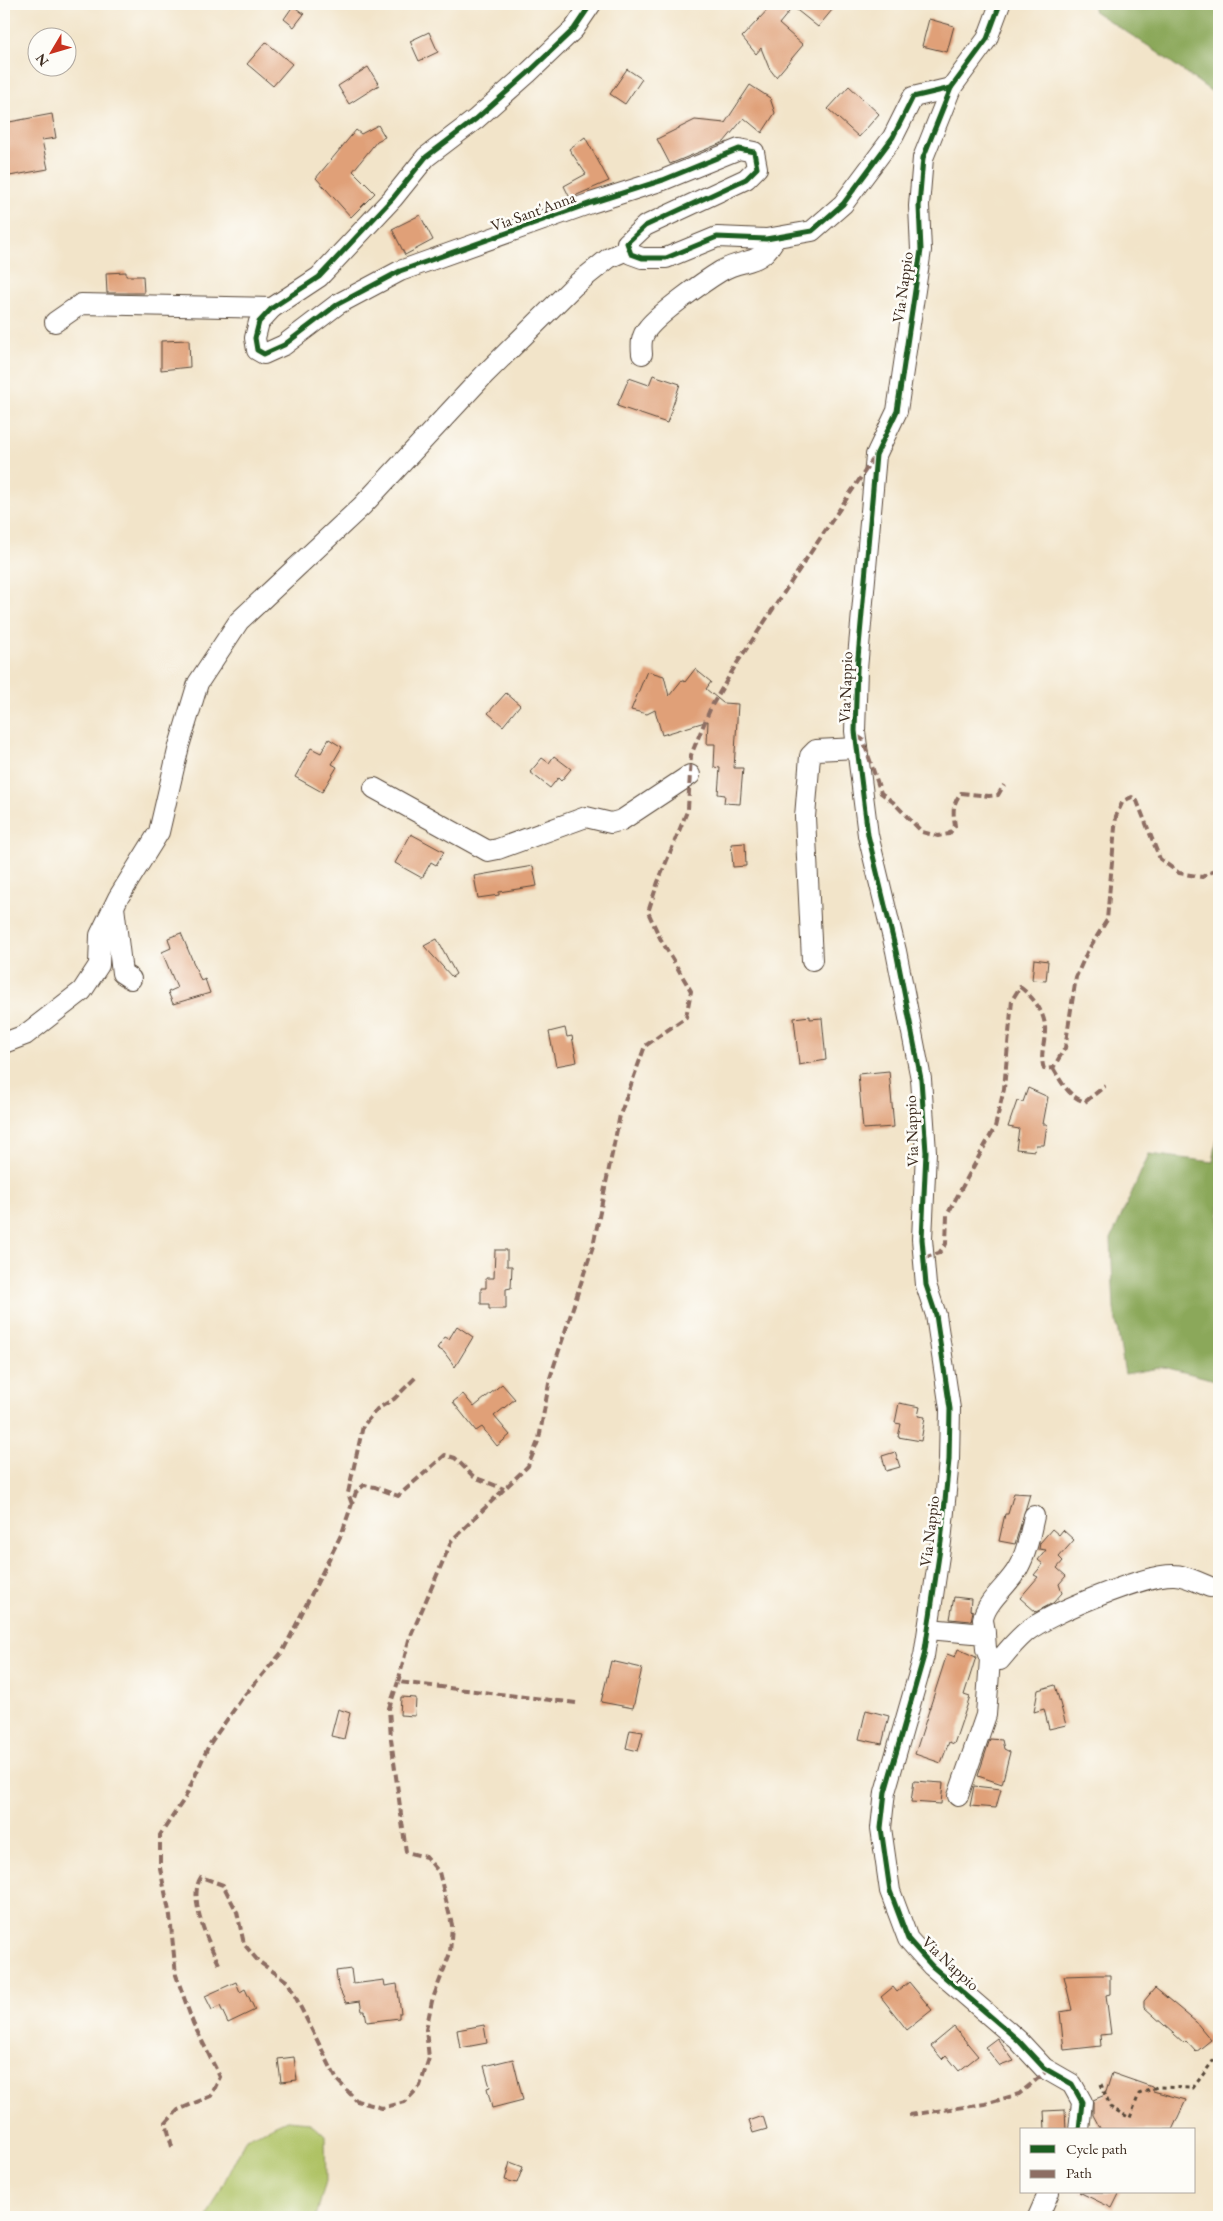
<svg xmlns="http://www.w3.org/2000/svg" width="1223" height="2221" font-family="'EB Garamond',serif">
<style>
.green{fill:#afc265;stroke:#757642}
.forest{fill:#8ba85a;stroke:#63693c}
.building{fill:#e0a078}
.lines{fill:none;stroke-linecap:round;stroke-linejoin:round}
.minor-casing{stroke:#564638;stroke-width:22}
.path{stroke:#564638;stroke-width:3;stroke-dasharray:4 4;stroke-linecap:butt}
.minor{stroke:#fff;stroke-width:20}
.quiet{stroke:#8d6e63;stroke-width:4;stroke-dasharray:8 4;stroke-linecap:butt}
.cycleway-casing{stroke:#fdfcf7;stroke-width:8}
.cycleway{stroke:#1b5e20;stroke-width:5}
.labels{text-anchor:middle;stroke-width:5;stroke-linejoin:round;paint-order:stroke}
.street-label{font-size:16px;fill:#3b2a1e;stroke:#fdfcf7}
</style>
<rect width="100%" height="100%" fill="#fdfcf7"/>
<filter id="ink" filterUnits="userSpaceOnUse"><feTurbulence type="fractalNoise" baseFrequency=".02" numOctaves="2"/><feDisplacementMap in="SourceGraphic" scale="10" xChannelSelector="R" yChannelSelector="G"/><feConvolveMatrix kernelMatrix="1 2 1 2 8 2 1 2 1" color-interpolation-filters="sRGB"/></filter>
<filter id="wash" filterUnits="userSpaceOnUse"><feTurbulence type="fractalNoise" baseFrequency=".0096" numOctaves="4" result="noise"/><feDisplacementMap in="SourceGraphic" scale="20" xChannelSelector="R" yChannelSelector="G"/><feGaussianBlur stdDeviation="1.12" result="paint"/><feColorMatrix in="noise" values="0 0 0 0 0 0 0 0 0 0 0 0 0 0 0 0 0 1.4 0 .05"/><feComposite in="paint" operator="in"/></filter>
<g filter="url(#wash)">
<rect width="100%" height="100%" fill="#f2e4c9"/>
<path class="green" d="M 287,2120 L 310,2122 L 325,2136 L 326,2181 L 316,2217 L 207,2217 L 246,2138 Z"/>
<g class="forest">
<path d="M 1093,4 L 1219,4 L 1219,97 L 1150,47 L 1095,12 Z"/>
<path d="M 1219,1127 L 1219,1381 L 1164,1367 L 1125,1374 L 1114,1309 L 1111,1239 L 1149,1154 L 1213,1162 Z"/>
</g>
<g id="blocks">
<g class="building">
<path d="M 773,4 L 837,4 L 818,27 L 793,7 L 779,24 L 803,45 L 776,77 L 769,68 L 761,48 L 756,54 L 742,37 Z"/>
<path d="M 293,6 L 304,14 L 294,27 L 284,19 Z"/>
<path d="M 929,19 L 954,26 L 947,52 L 922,46 Z"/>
<path d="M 429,32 L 438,52 L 419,61 L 410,41 Z"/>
<path d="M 266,42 L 292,64 L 273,86 L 247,64 Z"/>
<path d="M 368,67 L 379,85 L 349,104 L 338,86 Z"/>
<path d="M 627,69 L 642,79 L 625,104 L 610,94 Z"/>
<path d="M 750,85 L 770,98 L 775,113 L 762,133 L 744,118 L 724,142 L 670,164 L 657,139 L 695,120 L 725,123 Z"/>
<path d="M 849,86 L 879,114 L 859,137 L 828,109 Z"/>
<path d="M 52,114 L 56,138 L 42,140 L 48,169 L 4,177 L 4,123 Z"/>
<path d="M 378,125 L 385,137 L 377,141 L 353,171 L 375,193 L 351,217 L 316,178 L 356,130 L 361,134 Z"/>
<path d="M 585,137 L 609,181 L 570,198 L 564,186 L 586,174 L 569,149 Z"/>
<path d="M 420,215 L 433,240 L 405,255 L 392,229 Z"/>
<path d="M 126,272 L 126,276 L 143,276 L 144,293 L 107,293 L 106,273 Z"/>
<path d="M 189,340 L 190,367 L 161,370 L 161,341 Z"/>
<path d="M 653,375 L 680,384 L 667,423 L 617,406 L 629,378 L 649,385 Z"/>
<path d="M 695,669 L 711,682 L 706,689 L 723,703 L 738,704 L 734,768 L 743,768 L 740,804 L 724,803 L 725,795 L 718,794 L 720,768 L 714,767 L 715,744 L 707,744 L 708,721 L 662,735 L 655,710 L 647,714 L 631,710 L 647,671 L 664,676 L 669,696 L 682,680 L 685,682 Z"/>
<path d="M 506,693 L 520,705 L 503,726 L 488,713 Z"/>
<path d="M 329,739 L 342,747 L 332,764 L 337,767 L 322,792 L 295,777 L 311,748 L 321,753 Z"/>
<path d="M 554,756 L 571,769 L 561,781 L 558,778 L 550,788 L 530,772 L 542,758 L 549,763 Z"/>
<path d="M 411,834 L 444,852 L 436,865 L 431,862 L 422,878 L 395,863 Z"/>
<path d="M 745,843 L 746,866 L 733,867 L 731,844 Z"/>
<path d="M 533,866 L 537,886 L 499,892 L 499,895 L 478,898 L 474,876 Z"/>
<path d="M 181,933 L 201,981 L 205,979 L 210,993 L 173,1004 L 168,992 L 177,988 L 162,952 L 171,948 L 168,938 Z"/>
<path d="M 437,939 L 456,974 L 452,977 L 424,946 Z"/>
<path d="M 1034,959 L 1048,961 L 1046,981 L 1032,980 Z"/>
<path d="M 810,1016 L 810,1019 L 822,1018 L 826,1060 L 799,1065 L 794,1018 Z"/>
<path d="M 565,1028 L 567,1037 L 572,1036 L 577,1062 L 556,1066 L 549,1032 Z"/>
<path d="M 889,1071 L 894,1127 L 863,1129 L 858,1074 Z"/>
<path d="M 1028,1088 L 1048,1097 L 1043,1124 L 1047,1124 L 1044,1145 L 1036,1145 L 1035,1151 L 1016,1149 L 1019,1129 L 1008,1127 L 1017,1101 L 1023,1102 Z"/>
<path d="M 495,1250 L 507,1250 L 507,1266 L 512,1266 L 511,1288 L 506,1289 L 506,1309 L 489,1309 L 489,1304 L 481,1304 L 481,1288 L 486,1288 L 486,1278 L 494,1278 Z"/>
<path d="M 457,1326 L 473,1337 L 455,1367 L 444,1352 L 437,1348 L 445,1337 L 449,1339 Z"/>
<path d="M 502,1384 L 515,1399 L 494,1416 L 510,1435 L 497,1446 L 482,1427 L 476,1431 L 453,1402 L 463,1394 L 474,1407 Z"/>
<path d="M 899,1403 L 920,1407 L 918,1416 L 925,1417 L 921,1441 L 898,1437 L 901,1424 L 895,1423 Z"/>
<path d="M 895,1452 L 900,1467 L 886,1471 L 882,1456 Z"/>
<path d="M 1014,1493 L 1030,1494 L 1015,1544 L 999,1541 L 1005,1514 L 1008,1514 Z"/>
<path d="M 1052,1529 L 1059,1535 L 1063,1530 L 1074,1540 L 1059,1557 L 1063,1561 L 1057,1568 L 1066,1576 L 1059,1584 L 1062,1593 L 1053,1603 L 1036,1612 L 1020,1598 L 1038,1577 L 1034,1575 L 1043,1564 L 1038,1560 L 1046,1550 L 1039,1549 L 1040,1543 Z"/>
<path d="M 954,1597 L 971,1599 L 970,1610 L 973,1611 L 971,1621 L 950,1619 Z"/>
<path d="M 958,1649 L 976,1657 L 964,1695 L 970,1697 L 954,1744 L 949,1742 L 941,1763 L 915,1754 L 947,1654 L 955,1657 Z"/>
<path d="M 611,1661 L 642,1668 L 633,1708 L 601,1702 Z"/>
<path d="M 1055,1685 L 1066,1725 L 1049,1729 L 1044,1709 L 1034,1712 L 1038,1690 Z"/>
<path d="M 401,1697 L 416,1698 L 415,1716 L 400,1715 Z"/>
<path d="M 338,1709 L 350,1713 L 344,1739 L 331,1736 Z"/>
<path d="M 866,1710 L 889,1716 L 882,1744 L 859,1739 Z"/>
<path d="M 630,1730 L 643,1732 L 638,1751 L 626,1748 Z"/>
<path d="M 990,1739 L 1002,1740 L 1004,1749 L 1010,1752 L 1002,1784 L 978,1776 Z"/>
<path d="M 914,1781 L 943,1783 L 941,1804 L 911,1802 Z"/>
<path d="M 974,1786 L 1001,1789 L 996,1808 L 970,1806 Z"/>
<path d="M 351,1969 L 353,1984 L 384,1980 L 385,1986 L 397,1984 L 401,2013 L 399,2013 L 399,2018 L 367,2022 L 365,2011 L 362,2011 L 360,2001 L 346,2003 L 338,1986 L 336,1971 Z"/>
<path d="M 1096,1975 L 1110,1975 L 1110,1994 L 1106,1995 L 1111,2034 L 1100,2035 L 1101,2046 L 1064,2050 L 1060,2012 L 1072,2010 L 1064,1976 Z"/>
<path d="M 236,1982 L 240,1992 L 245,1989 L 255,2010 L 228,2023 L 220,2006 L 212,2010 L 205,1996 Z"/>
<path d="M 909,1982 L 932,2010 L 907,2030 L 881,1997 L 893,1987 L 897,1992 Z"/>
<path d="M 1155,1988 L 1196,2022 L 1211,2040 L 1196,2052 L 1186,2041 L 1184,2043 L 1144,2007 L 1144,2001 Z"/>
<path d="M 484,2025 L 487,2043 L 460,2048 L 457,2030 Z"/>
<path d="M 954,2027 L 978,2056 L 959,2071 L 946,2055 L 942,2059 L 931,2046 Z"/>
<path d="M 997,2038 L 1014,2061 L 1000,2066 L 985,2047 Z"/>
<path d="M 294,2057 L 297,2080 L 281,2082 L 278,2059 Z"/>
<path d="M 513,2059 L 523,2100 L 492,2108 L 487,2088 L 490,2087 L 484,2066 Z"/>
<path d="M 1112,2073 L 1152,2087 L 1153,2091 L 1186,2100 L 1172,2130 L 1101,2130 L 1093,2115 L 1093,2100 L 1105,2095 Z"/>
<path d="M 1065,2110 L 1066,2130 L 1045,2130 L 1044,2111 Z"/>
<path d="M 763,2116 L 767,2129 L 753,2133 L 749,2121 Z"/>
<path d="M 510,2162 L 523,2167 L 517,2183 L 505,2180 Z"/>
<path d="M 1079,2192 L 1120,2192 L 1112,2208 Z"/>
</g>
</g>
</g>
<g filter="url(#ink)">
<use href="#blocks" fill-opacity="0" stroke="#564638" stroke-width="1"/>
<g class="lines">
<defs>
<g id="minor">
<path d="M 591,4 L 574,29 L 528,73 L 476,119 L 426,157 L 393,198 L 319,277 L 272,308 L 259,322 L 255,338 L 257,350 L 264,354 L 284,345 L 338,304 L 400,271 L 591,203 L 663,180 L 739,149 L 754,152 L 757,168 L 746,179 L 645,226 L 627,243 L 631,254 L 642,258 L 666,258 L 717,237 L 766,239 L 812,231 L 843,204 L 893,137 L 913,97 L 951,88"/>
<path d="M 1000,4 L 987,39 L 951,88 L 923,158 L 919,206 L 921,250 L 897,411 L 876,455 L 857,669 L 855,731 L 868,835 L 896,951 L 921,1079 L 926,1152 L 922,1239 L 926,1285 L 936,1315 L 950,1409 L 949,1460 L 941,1542 L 924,1656 L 885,1792 L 881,1828 L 890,1891 L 908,1939 L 932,1966 L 1018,2040 L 1044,2068 L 1072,2084 L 1082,2102 L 1079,2130"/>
<path d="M 55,322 L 81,304 L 272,308"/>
<path d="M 642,354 C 641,344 641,336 648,328 C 660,313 703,282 721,271 C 745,257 759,268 775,238"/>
<path d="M 374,788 L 488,851 L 498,849 L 586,817 L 611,823 L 622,820 L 690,775"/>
<path d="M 114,907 L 122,973 L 131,979"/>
<path d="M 812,960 L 805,817 L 810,756 L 816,750 L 857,748"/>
<path d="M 4,1043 L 25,1035 L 82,991 L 99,965 L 100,935 L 118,898 L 159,832 L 179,746 L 198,683 L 239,621 L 362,506 L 484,375 L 574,286 L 609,258 L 629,249"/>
<path d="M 928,1629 L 985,1634 L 986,1649 L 990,1659 L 1000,1660 C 1008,1650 1017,1640 1026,1632 C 1050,1613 1145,1574 1174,1575 C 1185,1575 1200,1583 1210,1587"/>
<path d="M 985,1634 C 985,1629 983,1623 983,1619 C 986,1601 1009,1585 1018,1568 C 1027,1552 1030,1534 1034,1516"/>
<path d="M 958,1796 L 986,1715 L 990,1659"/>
<path d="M 1038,2217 L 1049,2192"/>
</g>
</defs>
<use href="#minor" class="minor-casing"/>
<path class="path" d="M 1101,2084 L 1110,2107 L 1130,2118 L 1139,2094 L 1157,2087 L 1193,2088 L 1219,2053"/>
<use href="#minor" class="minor"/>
<g class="quiet">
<path d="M 857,736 L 863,740 L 881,793 L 893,802 L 922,832 L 938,836 L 949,834 L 955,826 C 953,812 952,804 961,793 L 989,796 L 998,795 L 1004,785"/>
<path d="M 1053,1068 C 1062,1083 1068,1096 1085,1102 L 1105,1086"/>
<path d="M 924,1258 L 939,1253 L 946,1244 L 947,1215 L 995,1127 L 1004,1089 L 1012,1000 L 1020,987 C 1032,996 1044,1011 1045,1026 C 1046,1041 1039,1055 1044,1069 L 1053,1068 L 1065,1048 L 1076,977 L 1087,952 L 1107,920 L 1116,816 L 1123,801 L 1132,797 L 1137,801 L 1160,859 L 1179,873 L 1202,877 L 1219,868"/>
<path d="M 352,1504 L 348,1493 L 363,1426 L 377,1409 L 394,1399 L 417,1376"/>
<path d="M 576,1703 L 398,1682 L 409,1640 L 452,1540 L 528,1466 L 539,1439 L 550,1378 L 593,1246 L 620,1115 L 645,1046 L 686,1017 L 691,991 L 660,938 L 648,912 L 658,882 L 688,809 L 691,755 L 711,707 L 737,663 L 873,459"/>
<path d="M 219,1964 C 209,1944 187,1898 201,1877 L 223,1885 L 237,1912 L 244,1944 L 258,1961 L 288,1982 L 337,2080 L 357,2101 L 382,2108 L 405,2102 L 420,2086 L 429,2058 L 426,2030 L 432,2001 L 450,1953 L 452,1925 L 439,1872 L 426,1857 L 406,1852 L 391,1739 L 389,1708 L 398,1682"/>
<path d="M 909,2115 L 985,2104 L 1019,2094 L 1048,2070"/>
<path d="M 172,2147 L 166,2123 L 178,2110 L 211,2096 L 220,2077 L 193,2023 L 176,1975 L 170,1916 L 160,1868 L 160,1835 L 185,1798 L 209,1745 L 243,1697 L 283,1651 L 342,1533 L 356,1492 L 364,1485 L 375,1487 L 398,1496 L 445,1455 L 455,1458 L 474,1477 L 504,1489"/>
</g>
<defs>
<g id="cycleway">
<path d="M 591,4 L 574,29 L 528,73 L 476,119 L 426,157 L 393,198 L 319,277 L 272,308 L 259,322 L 255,338 L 257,350 L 264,354 L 284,345 L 338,304 L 400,271 L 591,203 L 663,180 L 739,149 L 754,152 L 757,168 L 746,179 L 645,226 L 627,243 L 631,254 L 642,258 L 666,258 L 717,237 L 766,239 L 812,231 L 843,204 L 893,137 L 913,97 L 951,88"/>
<path d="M 1000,4 L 987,39 L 951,88 L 923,158 L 919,206 L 921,250 L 897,411 L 876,455 L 857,669 L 855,731 L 868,835 L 896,951 L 921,1079 L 926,1152 L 922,1239 L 926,1285 L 936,1315 L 950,1409 L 949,1460 L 941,1542 L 924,1656 L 885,1792 L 881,1828 L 890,1891 L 908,1939 L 932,1966 L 1018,2040 L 1044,2068 L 1072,2084 L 1082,2102 L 1079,2130"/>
</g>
</defs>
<use href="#cycleway" class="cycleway-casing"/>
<use href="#cycleway" class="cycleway"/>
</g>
</g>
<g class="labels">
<g class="street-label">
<text transform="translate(533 211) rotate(-20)" y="6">Via Sant'Anna</text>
<text transform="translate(902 287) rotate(-82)" y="6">Via Nappio</text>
<text transform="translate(845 687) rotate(-88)" y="6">Via Nappio</text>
<text transform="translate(911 1131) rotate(-92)" y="6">Via Nappio</text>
<text transform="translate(929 1531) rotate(-83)" y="6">Via Nappio</text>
<text transform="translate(951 1963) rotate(43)" y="6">Via Nappio</text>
</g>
</g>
<rect width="1223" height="2221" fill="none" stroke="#fdfcf7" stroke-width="20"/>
<rect x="1020" y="2128" width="175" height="65" fill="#fdfcf7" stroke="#afa8a0"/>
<rect x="1030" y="2145" width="25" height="8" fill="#1b5e20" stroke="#afa8a0"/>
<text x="1066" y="2154" font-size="15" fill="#3b2a1e">Cycle path</text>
<rect x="1030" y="2170" width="25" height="8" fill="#8d6e63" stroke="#afa8a0"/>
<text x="1066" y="2178" font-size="15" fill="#3b2a1e">Path</text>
<g transform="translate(52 52) rotate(232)"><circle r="24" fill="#fdfcf7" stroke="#afa8a0"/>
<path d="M0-4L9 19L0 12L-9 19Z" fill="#c8321e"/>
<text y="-8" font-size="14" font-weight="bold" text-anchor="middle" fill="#3b2a1e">N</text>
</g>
</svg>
